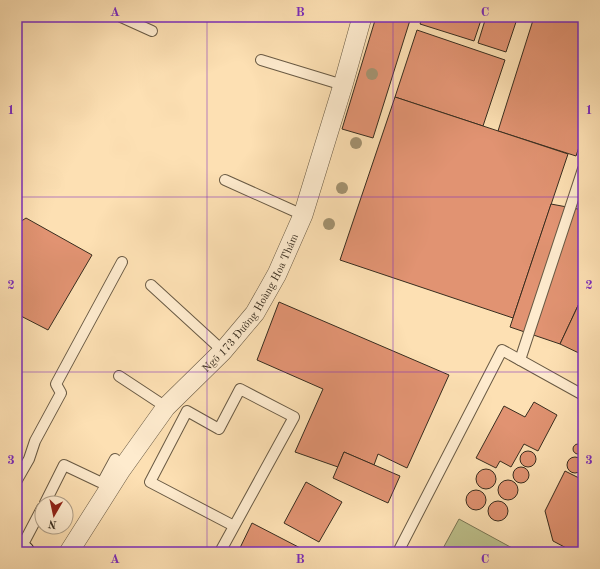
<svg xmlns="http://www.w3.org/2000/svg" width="600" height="569" font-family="'Old Standard TT',serif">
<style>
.green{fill:#bec28d;stroke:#7b7856}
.building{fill:#e19372;stroke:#382d1f}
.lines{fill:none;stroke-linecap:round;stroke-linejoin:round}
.lane-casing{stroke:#695a44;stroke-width:12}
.street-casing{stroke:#695a44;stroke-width:20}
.secondary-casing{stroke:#382d1f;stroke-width:24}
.lane{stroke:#feebce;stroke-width:10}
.street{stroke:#feebce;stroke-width:19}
.secondary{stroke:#feebce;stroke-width:22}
.tree{fill:#a39270}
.grid{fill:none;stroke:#7b2cbf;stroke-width:1;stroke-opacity:0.55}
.labels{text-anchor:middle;stroke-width:3;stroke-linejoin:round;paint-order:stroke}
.street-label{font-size:11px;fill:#382d1f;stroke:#feebce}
.neatline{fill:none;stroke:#7b2cbf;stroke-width:1.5}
.grid-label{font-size:13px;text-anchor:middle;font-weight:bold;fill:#7b2cbf}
</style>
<rect width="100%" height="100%" fill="#fde0b3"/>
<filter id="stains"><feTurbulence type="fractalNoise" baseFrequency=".005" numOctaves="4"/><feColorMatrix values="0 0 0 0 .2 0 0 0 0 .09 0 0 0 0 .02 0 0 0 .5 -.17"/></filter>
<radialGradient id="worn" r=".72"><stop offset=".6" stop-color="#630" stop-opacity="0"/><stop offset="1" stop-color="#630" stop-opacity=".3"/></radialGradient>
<path class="green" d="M 459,519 L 514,549 L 519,552 L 441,552 Z"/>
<g class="building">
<path d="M 376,17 L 411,17 L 373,138 L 342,129 Z"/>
<path d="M 423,17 L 482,17 L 474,41 L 420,24 Z"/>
<path d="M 486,17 L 501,17 L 516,22 L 506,52 L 478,43 Z"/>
<path d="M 534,17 L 583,17 L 583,135 L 576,156 L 498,131 Z"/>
<path d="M 417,30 L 505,60 L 483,126 L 395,97 Z"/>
<path d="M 395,97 L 568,154 L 513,318 L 340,260 Z"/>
<path d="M 551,204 L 583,210 L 583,295 L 560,344 L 510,327 Z"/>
<path d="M 26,218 L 92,255 L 48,330 L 17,314 L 17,224 Z"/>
<path d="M 583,295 L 583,355 L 560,344 Z"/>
<path d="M 279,302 L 449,375 L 407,468 L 378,454 L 374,465 L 344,452 L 338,467 L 295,452 L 323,389 L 257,360 Z"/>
<path d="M 534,402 L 557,415 L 538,451 L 524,444 L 511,467 L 500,461 L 496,468 L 476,458 L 504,406 L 525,417 Z"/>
<circle cx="578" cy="449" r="5"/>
<circle cx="528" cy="459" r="8"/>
<path d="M 344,452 L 400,476 L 388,503 L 333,478 Z"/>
<circle cx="575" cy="465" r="8"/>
<circle cx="521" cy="475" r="8"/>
<circle cx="486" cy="479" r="10"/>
<path d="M 565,471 L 583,480 L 583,552 L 574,552 L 553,541 L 545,511 Z"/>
<circle cx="508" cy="490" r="10"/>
<path d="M 306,482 L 342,502 L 319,542 L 284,523 Z"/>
<circle cx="476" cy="500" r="10"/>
<circle cx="498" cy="511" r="10"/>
<path d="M 252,523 L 308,552 L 238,552 Z"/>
</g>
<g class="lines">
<defs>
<g id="lane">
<path d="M 121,17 L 152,31"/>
<path d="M 261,60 L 343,85"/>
<path d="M 225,180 L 303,215"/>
<path d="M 151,285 L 223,351"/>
<path d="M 520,360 L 583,169"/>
<path d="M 119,376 L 166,407"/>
<path d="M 17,480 L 29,459 L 35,441 L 61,393 L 56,384 L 122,262"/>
<path d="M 45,503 L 64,465 L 102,483 L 115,459"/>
<path d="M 20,550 L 42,508"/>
<path d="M 220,552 L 294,417 L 240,389 L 219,429 L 187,411 L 150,482 L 234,526"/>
<path d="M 398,552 L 502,350 L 583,395"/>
</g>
<g id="street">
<path id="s1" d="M 69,552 L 121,470 L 166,407 L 223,351 L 255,313 L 277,274 L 303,215 L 343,85 L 362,17"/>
</g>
<path id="secondary" d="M 17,548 L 23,552"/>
</defs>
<use href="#lane" class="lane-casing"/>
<use href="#street" class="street-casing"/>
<use href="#secondary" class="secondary-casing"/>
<use href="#lane" class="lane"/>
<use href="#street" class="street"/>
<use href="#secondary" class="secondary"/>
</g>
<g class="tree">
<circle cx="372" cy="74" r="6"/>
<circle cx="356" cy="143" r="6"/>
<circle cx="342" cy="188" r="6"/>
<circle cx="329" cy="224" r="6"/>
</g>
<path class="grid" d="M 207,17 L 207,552M 393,17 L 393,552M 17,197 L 583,197M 17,372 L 583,372"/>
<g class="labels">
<g class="street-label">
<text dy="4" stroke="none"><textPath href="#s1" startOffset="310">Ngõ 173 Đường Hoàng Hoa Thám</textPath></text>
</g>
</g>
<rect width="600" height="569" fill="none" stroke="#fde0b3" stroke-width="44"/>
<g transform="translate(54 515) rotate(189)"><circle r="19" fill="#feebce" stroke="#af9f88"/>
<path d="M0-3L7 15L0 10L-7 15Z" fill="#8f2418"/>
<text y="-6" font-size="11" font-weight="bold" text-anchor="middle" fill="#382d1f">N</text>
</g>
<rect x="22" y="22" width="556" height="525" class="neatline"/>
<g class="grid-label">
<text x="115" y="16">A</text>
<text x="300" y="16">B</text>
<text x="485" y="16">C</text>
<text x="11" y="114">1</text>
<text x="589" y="114">1</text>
<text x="11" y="289">2</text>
<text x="589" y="289">2</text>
<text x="11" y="464">3</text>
<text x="589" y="464">3</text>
<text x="115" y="563">A</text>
<text x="300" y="563">B</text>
<text x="485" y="563">C</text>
</g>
<rect width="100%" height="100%" filter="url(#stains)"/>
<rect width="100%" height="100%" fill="url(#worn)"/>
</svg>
